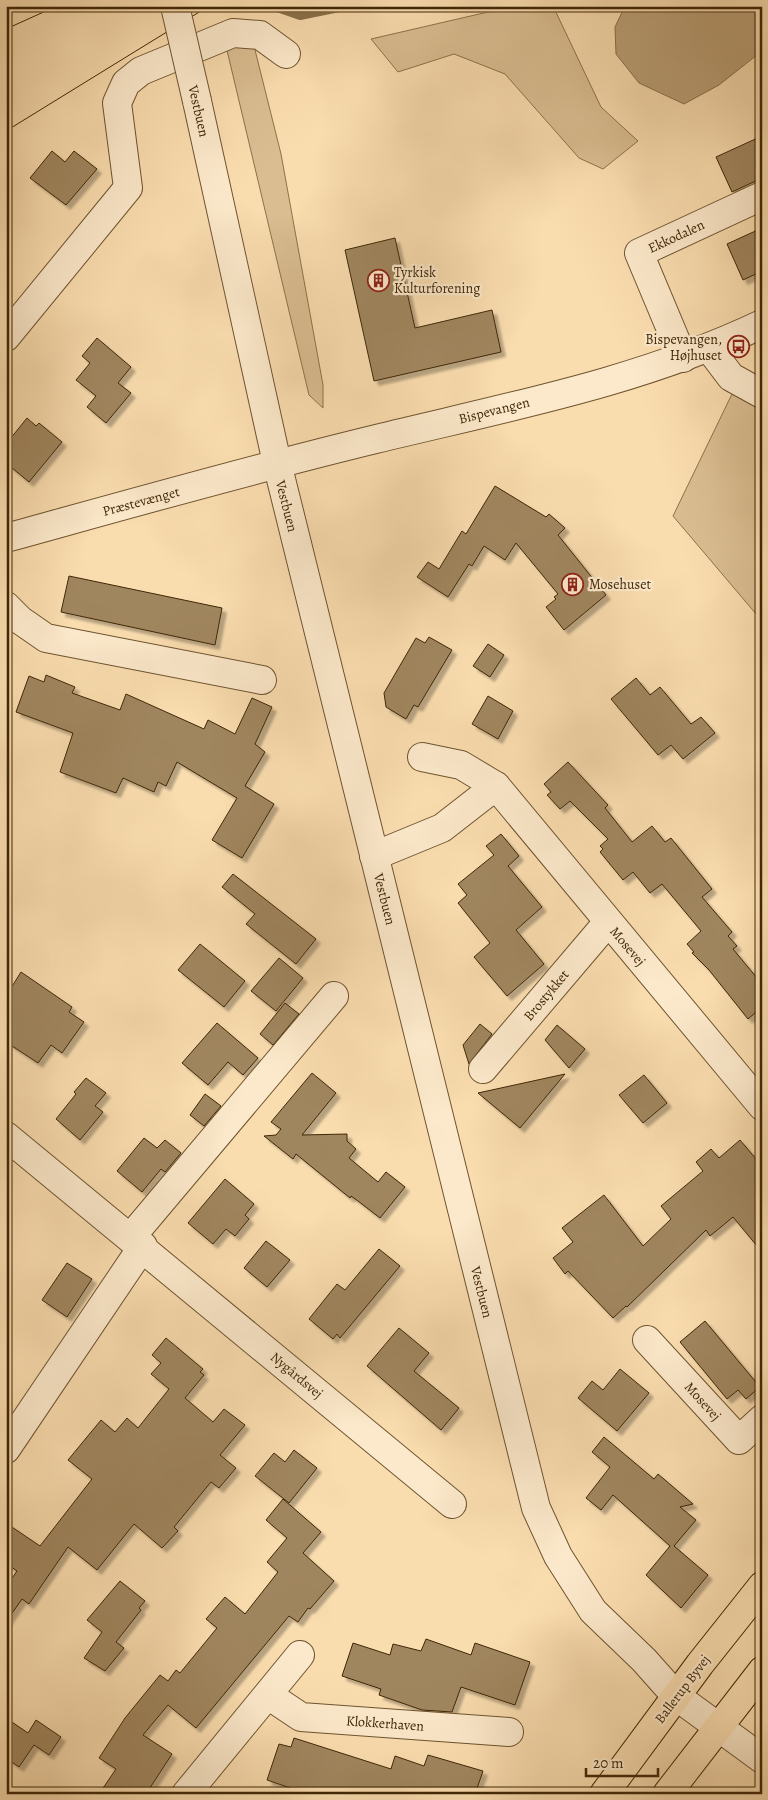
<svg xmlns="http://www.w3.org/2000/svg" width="768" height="1800" font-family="Alegreya,serif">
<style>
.green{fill:#dabe92;stroke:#8c724c}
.water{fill:#ba9f76;stroke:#896f49}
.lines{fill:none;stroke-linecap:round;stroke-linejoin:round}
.stream{stroke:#896f49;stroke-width:8}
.building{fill:#a0865e;stroke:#3f2706;filter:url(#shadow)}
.minor-casing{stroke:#6e5430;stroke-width:30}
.major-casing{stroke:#3f2706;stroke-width:30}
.minor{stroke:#fce9cb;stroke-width:28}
.major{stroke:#faddaf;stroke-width:28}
.tram{stroke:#3f2706;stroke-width:1}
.minor-bridge-casing{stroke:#6e5430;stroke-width:30;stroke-linecap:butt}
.minor-bridge{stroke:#fce9cb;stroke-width:28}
.labels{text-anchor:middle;stroke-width:4.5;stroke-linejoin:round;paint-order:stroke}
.street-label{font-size:14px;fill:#3f2706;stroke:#fce9cb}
.poi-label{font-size:14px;fill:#3f2706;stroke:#fce9cb;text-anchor:start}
</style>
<defs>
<filter id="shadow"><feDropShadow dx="4.5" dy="4.5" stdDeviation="1" flood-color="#0004"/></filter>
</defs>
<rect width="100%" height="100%" fill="#faddaf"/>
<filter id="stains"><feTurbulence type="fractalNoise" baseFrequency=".004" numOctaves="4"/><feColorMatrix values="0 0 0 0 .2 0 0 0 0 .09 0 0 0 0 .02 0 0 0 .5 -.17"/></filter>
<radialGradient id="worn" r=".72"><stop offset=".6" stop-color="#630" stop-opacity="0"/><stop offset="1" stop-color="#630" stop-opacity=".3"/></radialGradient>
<g class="green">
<path d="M 514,6 L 553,6 L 601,107 L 638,141 L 603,169 L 579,158 L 505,74 L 454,54 L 398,72 L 371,39 Z"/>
<path d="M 225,42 L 253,42 L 281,154 L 323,385 L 323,408 L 309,395 Z"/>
<path d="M 732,394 L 762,410 L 762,621 L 673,516 Z"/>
</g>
<path class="water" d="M 625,6 L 762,6 L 762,51 L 719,85 L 684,104 L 639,83 L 616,54 L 615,27 Z"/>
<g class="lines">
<path class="stream" d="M 274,7 L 300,16 L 349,6"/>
</g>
<g class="building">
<path d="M 762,136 L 762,178 L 732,192 L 716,157 Z"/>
<path d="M 52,151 L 65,162 L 74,151 L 97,169 L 66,205 L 30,178 Z"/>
<path d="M 762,228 L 762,271 L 743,280 L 727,244 Z"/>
<path d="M 395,238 L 415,328 L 492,310 L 501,352 L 374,381 L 345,250 Z"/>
<path d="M 97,338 L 131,367 L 118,383 L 131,393 L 106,423 L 87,407 L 96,396 L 76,380 L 90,363 L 82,356 Z"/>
<path d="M 27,418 L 36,426 L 39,423 L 62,442 L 29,482 L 6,463 L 6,444 Z"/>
<path d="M 495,486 L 546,517 L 549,514 L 565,528 L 558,535 L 606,595 L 564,630 L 546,607 L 556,599 L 554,597 L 558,594 L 516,543 L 505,560 L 484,546 L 472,566 L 469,564 L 448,597 L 417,577 L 428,562 L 439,569 L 462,531 L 466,534 Z"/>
<path d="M 69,576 L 222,608 L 215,645 L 61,612 Z"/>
<path d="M 429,637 L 452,650 L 418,707 L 414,705 L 406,719 L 386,707 L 384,693 L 416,638 L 425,643 Z"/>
<path d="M 488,644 L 504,655 L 490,677 L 473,666 Z"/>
<path d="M 46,675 L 75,687 L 72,693 L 120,710 L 126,694 L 204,729 L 208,720 L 235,734 L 252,698 L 272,707 L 255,744 L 265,752 L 245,786 L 274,804 L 242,858 L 212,840 L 237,798 L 177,762 L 166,786 L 158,782 L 154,792 L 123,778 L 116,793 L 60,772 L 73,733 L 16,712 L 29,676 L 44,682 Z"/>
<path d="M 636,678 L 650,695 L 660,687 L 691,724 L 701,717 L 715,733 L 683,759 L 671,745 L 658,755 L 611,699 Z"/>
<path d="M 488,696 L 513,711 L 498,739 L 472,724 Z"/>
<path d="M 568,762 L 608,805 L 605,808 L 632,842 L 652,826 L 665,842 L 671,838 L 712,889 L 702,897 L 732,932 L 728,936 L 737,946 L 733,949 L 762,984 L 762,1007 L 748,1019 L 709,970 L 692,953 L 694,952 L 687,944 L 701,931 L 662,884 L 650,893 L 633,872 L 623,880 L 600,852 L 603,849 L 600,846 L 608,839 L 570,801 L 560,809 L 547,795 L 551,792 L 544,784 Z"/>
<path d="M 501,834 L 519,856 L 508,866 L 542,907 L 516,930 L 544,964 L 507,996 L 474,957 L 490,943 L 458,903 L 467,895 L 458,884 L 494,855 L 486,846 Z"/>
<path d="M 233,874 L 316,939 L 296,964 L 246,924 L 255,914 L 222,887 Z"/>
<path d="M 200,944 L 245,981 L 224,1007 L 178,970 Z"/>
<path d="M 279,958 L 303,978 L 276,1011 L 251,991 Z"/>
<path d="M 21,972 L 72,1007 L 69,1012 L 84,1022 L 62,1053 L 51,1045 L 38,1063 L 6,1042 L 6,996 Z"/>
<path d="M 285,1003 L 299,1014 L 273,1045 L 260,1034 Z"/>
<path d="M 217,1023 L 258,1058 L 243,1075 L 228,1062 L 208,1085 L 182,1063 Z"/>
<path d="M 480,1024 L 492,1034 L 469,1064 L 463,1045 Z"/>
<path d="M 557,1025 L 585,1049 L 569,1068 L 545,1040 Z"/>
<path d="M 312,1073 L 336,1093 L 302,1135 L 347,1134 L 347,1141 L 356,1149 L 349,1158 L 378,1182 L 386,1172 L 405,1187 L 380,1218 L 358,1201 L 351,1196 L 350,1198 L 296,1154 L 293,1159 L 264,1136 L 276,1135 L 281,1129 L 271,1122 Z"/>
<path d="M 565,1074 L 520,1128 L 478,1093 Z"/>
<path d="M 644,1075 L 667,1103 L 643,1123 L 619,1095 Z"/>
<path d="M 86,1078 L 106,1093 L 95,1106 L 103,1112 L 80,1140 L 56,1119 L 76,1094 L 74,1092 Z"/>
<path d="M 205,1094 L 221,1106 L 204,1126 L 190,1115 Z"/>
<path d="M 144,1138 L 157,1148 L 165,1140 L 181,1153 L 165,1172 L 161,1169 L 142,1192 L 117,1171 Z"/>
<path d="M 740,1140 L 762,1166 L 762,1252 L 733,1217 L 710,1236 L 706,1230 L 627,1307 L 626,1306 L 613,1318 L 568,1271 L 565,1274 L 553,1258 L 573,1242 L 562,1228 L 604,1195 L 643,1246 L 671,1219 L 661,1206 L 703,1171 L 696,1162 L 711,1149 L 719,1158 Z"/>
<path d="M 225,1179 L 254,1204 L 245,1215 L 249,1219 L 235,1236 L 226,1229 L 213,1244 L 188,1223 Z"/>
<path d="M 266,1241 L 290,1260 L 267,1287 L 244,1268 Z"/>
<path d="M 379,1249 L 400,1266 L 340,1338 L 337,1334 L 333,1339 L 309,1319 L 337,1284 L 345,1290 Z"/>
<path d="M 67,1263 L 92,1279 L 67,1317 L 42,1300 Z"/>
<path d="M 705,1321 L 760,1387 L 746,1399 L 738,1390 L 727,1399 L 680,1342 Z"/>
<path d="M 399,1328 L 429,1353 L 414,1371 L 459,1408 L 441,1430 L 367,1366 Z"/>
<path d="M 166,1338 L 203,1369 L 200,1372 L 204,1375 L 185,1398 L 213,1422 L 224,1409 L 245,1425 L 220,1455 L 236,1468 L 219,1488 L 211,1482 L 174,1527 L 178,1531 L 162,1548 L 134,1524 L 97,1570 L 68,1547 L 29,1604 L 22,1599 L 6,1622 L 6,1587 L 17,1571 L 6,1563 L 6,1523 L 40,1546 L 92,1479 L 68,1460 L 101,1420 L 115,1432 L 127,1418 L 138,1428 L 169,1389 L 151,1374 L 161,1363 L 152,1355 Z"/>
<path d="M 620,1369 L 649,1393 L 617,1431 L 578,1398 L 592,1381 L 603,1390 Z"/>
<path d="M 604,1437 L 654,1479 L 658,1474 L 693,1504 L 680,1507 L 696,1520 L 674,1546 L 708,1575 L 681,1608 L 646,1575 L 670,1546 L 613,1495 L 601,1510 L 586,1498 L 610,1467 L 592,1452 Z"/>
<path d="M 294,1450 L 317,1468 L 289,1503 L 255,1476 L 274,1453 L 285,1462 Z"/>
<path d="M 283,1499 L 321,1532 L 303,1553 L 334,1581 L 310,1609 L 308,1608 L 298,1622 L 289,1616 L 196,1728 L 168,1705 L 143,1735 L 172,1754 L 146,1794 L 99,1794 L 116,1769 L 99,1758 L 125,1718 L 160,1675 L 168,1681 L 176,1670 L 180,1673 L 217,1628 L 206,1619 L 225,1597 L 245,1614 L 278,1572 L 267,1562 L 287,1538 L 266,1520 Z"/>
<path d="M 120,1581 L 145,1601 L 139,1608 L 141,1610 L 116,1642 L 124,1648 L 105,1671 L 84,1658 L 102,1632 L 87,1620 Z"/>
<path d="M 426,1639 L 471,1655 L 475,1643 L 530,1662 L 515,1705 L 461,1687 L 452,1712 L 422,1710 L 379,1695 L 381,1689 L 342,1676 L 353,1643 L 390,1655 L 393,1644 L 421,1651 Z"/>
<path d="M 6,1718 L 28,1733 L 36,1720 L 61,1737 L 49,1755 L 34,1745 L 19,1767 L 6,1758 Z"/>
<path d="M 294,1738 L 391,1769 L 395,1756 L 424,1766 L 428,1755 L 483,1771 L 475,1794 L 308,1794 L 267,1780 L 279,1744 L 291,1747 Z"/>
</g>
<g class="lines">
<defs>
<g id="minor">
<path d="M 197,101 L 277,463 L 536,1508 L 558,1556 L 593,1611 L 644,1660 L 676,1696 L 762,1759"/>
<path d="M 6,337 L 128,188 L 117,103 L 126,83 L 141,71 L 233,33 L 260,35 L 286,54"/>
<path d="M 709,348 L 731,377 L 762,394"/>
<path d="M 683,358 L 639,253 L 762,196"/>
<path d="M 6,538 C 129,504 252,469 376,439 C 507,407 640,382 762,324"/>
<path d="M 6,606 L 20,620 L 46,638 L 262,680"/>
<path d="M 422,757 L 461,765 L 496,786 L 762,1106"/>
<path d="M 374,856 L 442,828 L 496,786"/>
<path d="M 483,1069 L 608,922"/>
<path d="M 6,1136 L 452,1504"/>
<path d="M 131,1237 L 334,996"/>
<path d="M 647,1340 L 739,1440 L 762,1419"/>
<path d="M 6,1449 L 143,1246"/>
<path d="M 268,1695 L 301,1717 L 509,1732"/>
<path d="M 186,1794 L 300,1655"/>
</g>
<g id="major">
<path d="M 604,1794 L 700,1664 L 762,1586"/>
<path d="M 667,1794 L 762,1671"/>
</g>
</defs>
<use href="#minor" class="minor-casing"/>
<use href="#major" class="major-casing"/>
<use href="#minor" class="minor"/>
<use href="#major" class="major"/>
<g class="tram">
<path d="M 6,29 L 57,6"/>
<path d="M 6,131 L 209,6"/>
</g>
<defs>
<path id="minor-bridge" d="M 175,6 L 197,101"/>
</defs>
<use href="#minor-bridge" class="minor-bridge-casing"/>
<use href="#minor-bridge" class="minor-bridge"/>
</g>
<defs>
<symbol id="building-ring" viewBox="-11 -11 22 22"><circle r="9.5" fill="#fce9cb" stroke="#8f2418" stroke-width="1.5"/><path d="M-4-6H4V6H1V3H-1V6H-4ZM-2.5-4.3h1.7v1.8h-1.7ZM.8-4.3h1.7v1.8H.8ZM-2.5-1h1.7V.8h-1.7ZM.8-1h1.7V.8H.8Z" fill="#8f2418"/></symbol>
<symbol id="bus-ring" viewBox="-11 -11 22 22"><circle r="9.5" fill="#fce9cb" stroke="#8f2418" stroke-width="1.5"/><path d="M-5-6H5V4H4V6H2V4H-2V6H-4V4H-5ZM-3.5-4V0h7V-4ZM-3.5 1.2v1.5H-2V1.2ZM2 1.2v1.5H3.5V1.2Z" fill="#8f2418"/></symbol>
</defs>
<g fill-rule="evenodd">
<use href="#building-ring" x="366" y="268" width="25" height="25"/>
<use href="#bus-ring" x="726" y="334" width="25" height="25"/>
<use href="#building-ring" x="560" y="572" width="25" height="25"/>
</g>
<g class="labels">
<g class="street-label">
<text transform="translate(199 111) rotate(77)" y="5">Vestbuen</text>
<text transform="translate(676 236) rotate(-25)" y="5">Ekkodalen</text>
<text transform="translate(494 410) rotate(-14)" y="5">Bispevangen</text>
<text transform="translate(141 501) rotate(-15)" y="5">Præstevænget</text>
<text transform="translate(287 506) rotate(76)" y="5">Vestbuen</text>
<text transform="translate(385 899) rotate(76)" y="5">Vestbuen</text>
<text transform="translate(628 946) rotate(50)" y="5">Mosevej</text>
<text transform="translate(546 995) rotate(-50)" y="5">Brostykket</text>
<text transform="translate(482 1292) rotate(76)" y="5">Vestbuen</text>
<text transform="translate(297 1375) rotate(40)" y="5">Nygårdsvej</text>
<text transform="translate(703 1401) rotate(48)" y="5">Mosevej</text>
<text transform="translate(682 1689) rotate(-53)" y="5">Ballerup Byvej</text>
<text transform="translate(385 1723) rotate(4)" y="5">Klokkerhaven</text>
</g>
<g class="poi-label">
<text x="394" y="277">Tyrkisk<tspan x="394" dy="16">Kulturforening</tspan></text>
<text x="722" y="344" text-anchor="end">Bispevangen,<tspan x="722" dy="16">Højhuset</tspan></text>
<text x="589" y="589">Mosehuset</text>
</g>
</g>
<rect width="768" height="1800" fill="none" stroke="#faddaf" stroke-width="25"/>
<rect x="8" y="8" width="753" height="1785" fill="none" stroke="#3f2706" stroke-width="2.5"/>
<rect x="12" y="12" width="743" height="1775" fill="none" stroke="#3f2706"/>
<path d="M586 1768v8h72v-8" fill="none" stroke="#3f2706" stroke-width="2.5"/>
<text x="593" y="1768" font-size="15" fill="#3f2706" stroke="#fce9cb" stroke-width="4" paint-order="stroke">20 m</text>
<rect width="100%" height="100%" filter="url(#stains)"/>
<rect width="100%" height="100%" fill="url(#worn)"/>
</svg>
